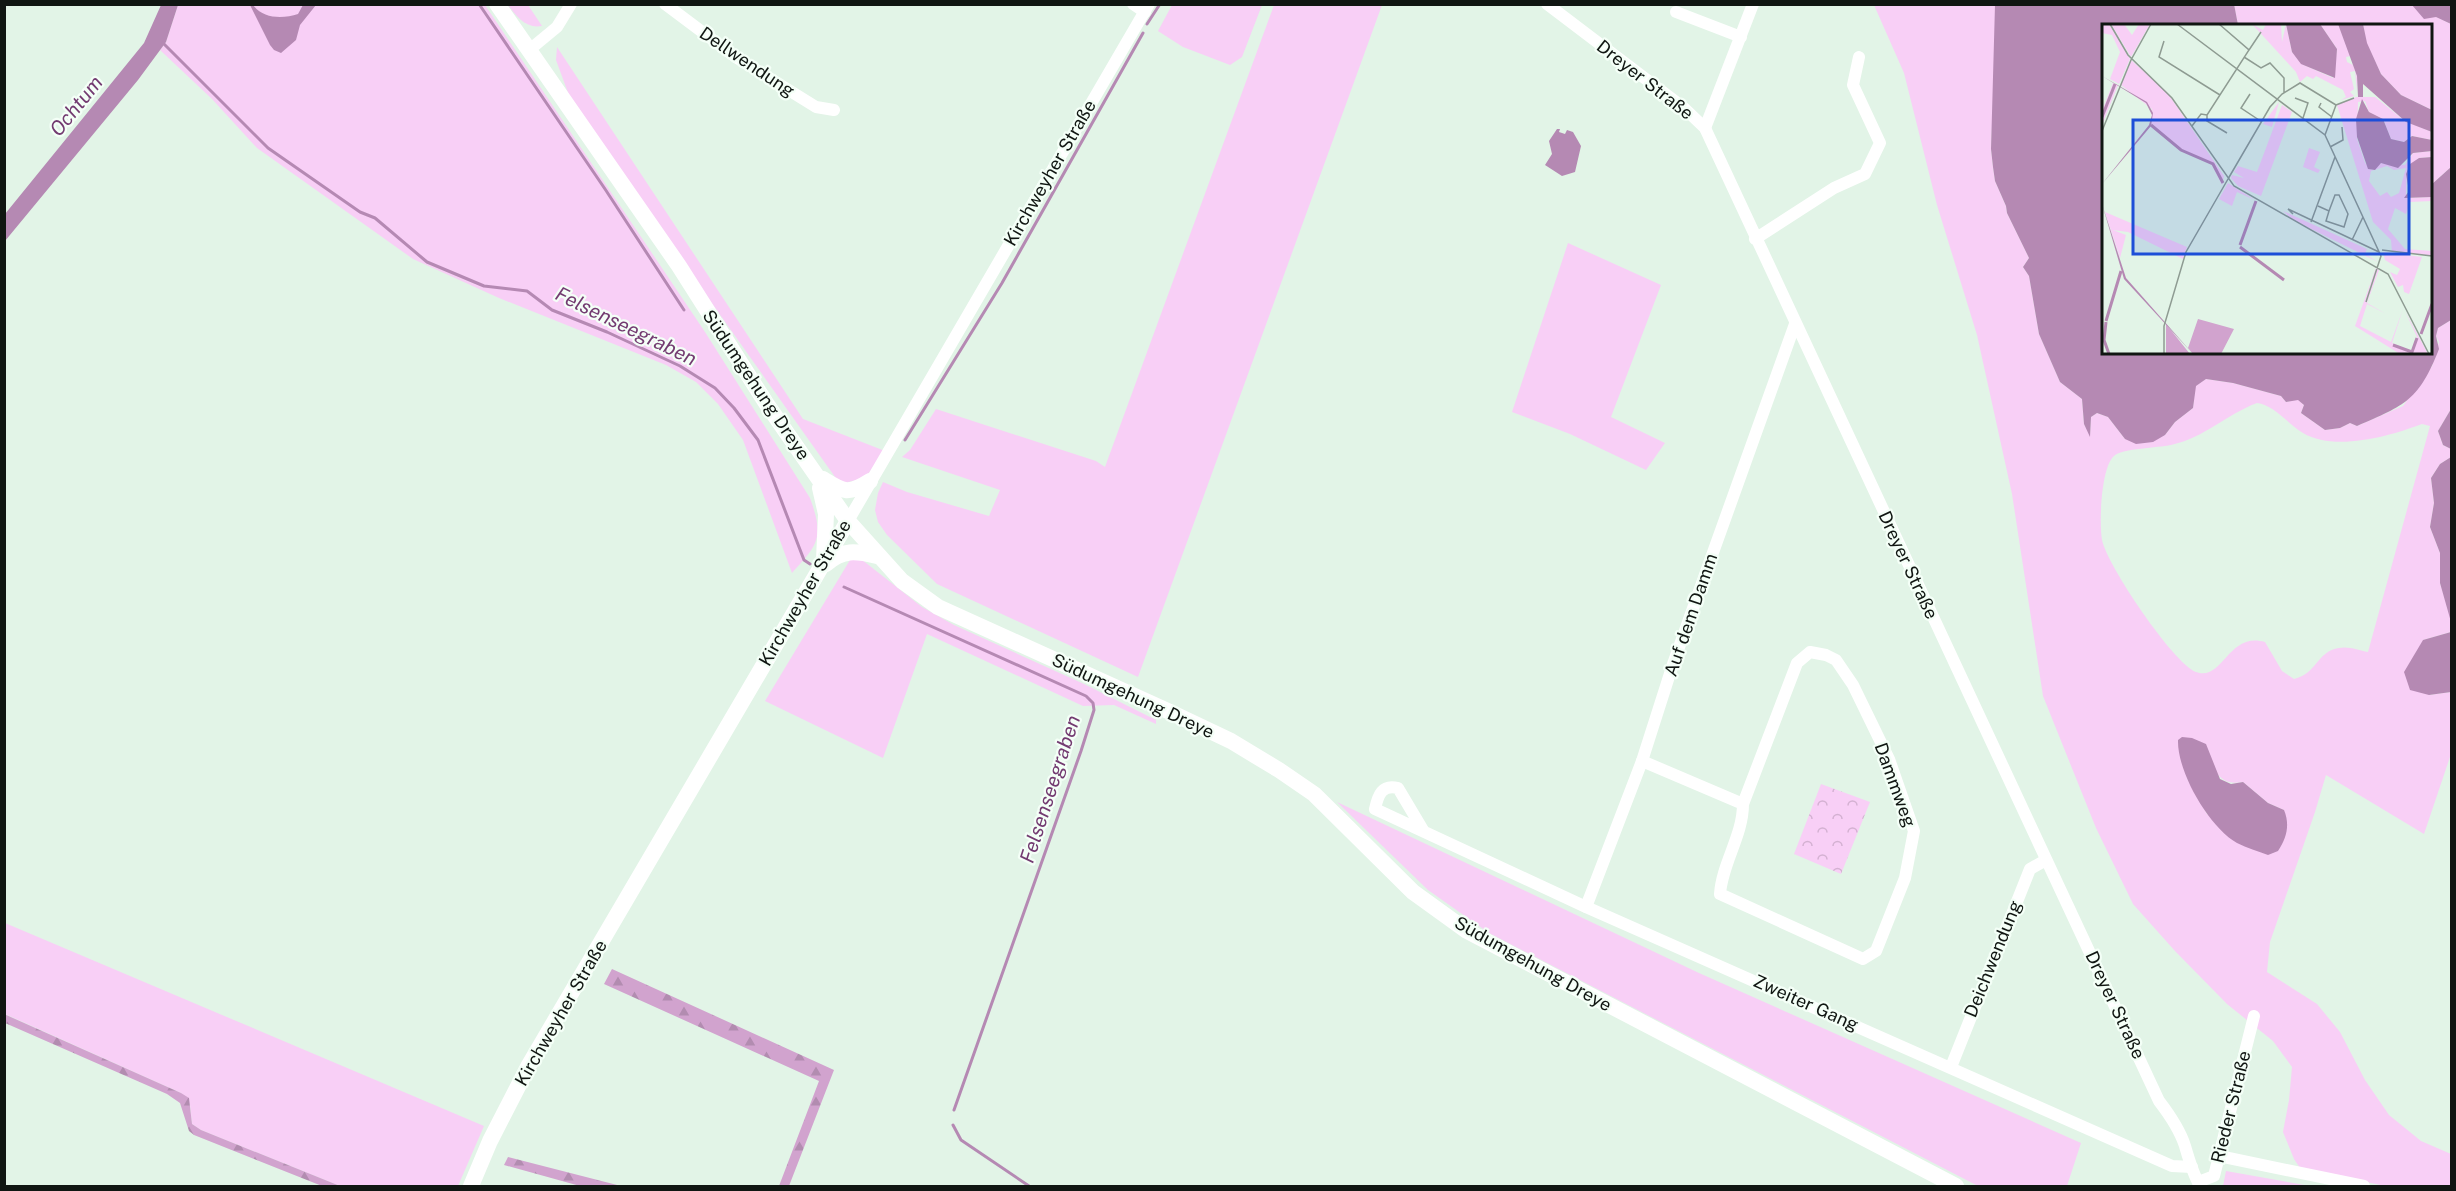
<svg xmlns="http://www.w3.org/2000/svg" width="2456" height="1191" font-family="'Public Sans',sans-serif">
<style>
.grass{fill:#f8cff6;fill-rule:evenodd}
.forest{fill:url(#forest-firs)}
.park{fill:url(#park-crowns)}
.water{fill:#b589b3}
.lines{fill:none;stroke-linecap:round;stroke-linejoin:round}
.stream{stroke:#b589b3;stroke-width:3}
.minor{stroke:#fff;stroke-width:12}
.secondary{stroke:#fff;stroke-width:16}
.labels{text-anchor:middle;stroke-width:4.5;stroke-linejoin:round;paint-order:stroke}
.street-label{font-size:18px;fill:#101612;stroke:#f4fff7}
.water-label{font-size:20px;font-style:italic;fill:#733b71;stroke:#f4fff7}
.inset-river{fill:none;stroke:#b589b3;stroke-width:3}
.inset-road{fill:none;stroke:#8e9b92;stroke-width:1.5}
.view{fill:#1d4ed8;fill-opacity:0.15;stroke:#1d4ed8;stroke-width:3}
.inset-edge{fill:none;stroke:#101612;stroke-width:3}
</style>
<defs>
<pattern id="forest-firs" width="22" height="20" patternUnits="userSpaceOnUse" patternTransform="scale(1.5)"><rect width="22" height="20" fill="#d1a3ce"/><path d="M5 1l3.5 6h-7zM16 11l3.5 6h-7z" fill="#b28cb0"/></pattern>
<pattern id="park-crowns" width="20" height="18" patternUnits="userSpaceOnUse" patternTransform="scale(1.5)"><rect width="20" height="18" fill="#f8cff6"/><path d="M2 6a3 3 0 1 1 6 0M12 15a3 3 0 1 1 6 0" fill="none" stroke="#d4b1d2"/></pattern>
</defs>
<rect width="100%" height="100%" fill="#e2f4e7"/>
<g class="grass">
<path d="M 178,5 L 485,5 L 705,332 L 810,498 C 824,537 819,544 792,573 L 743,440 L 718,404 L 696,382 L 666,365 L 499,298 L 413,259 L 257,148 L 212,99 L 160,50 L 166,42 Z"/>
<path d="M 508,5 L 528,5 L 542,26 C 526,29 517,17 508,5 Z"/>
<path d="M 1172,5 L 1172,4 L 1262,5 L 1242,57 L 1230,65 L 1183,47 L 1158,31 Z"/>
<path d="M 1274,5 L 1382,5 L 1138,677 L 937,584 L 887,535 L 878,522 L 875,510 L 878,493 L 883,482 L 907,492 L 989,516 L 1000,490 L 902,457 L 910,450 L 936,409 L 1096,461 L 1105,467 Z"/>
<path d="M 1874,5 L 1997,5 L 1991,149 L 1993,167 L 1995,181 L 2006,206 L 2007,213 L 2029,258 L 2023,267 L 2029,276 L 2039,334 L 2060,382 L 2082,399 L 2084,424 L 2090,435 L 2091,417 L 2097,413 L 2108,417 L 2125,439 L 2165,435 L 2175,422 L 2193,408 L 2195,386 L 2206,379 L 2233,383 L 2281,396 L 2286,402 L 2298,399 L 2304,405 L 2301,413 L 2325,430 L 2340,428 L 2350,423 L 2357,426 L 2403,406 L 2432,366 L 2439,342 L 2436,336 L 2438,328 L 2451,320 L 2451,409 L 2438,431 L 2443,445 L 2451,449 L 2451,457 L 2440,464 L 2431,478 L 2434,503 L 2430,527 L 2440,553 L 2440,583 L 2451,618 L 2451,632 L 2423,640 L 2429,695 L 2451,692 L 2451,754 L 2424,834 L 2326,775 L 2315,812 L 2270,942 L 2267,972 L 2317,1004 L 2340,1032 L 2365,1080 L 2389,1115 L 2421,1141 L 2451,1154 L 2451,1186 L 2385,1186 L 2300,1168 L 2294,1159 L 2283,1132 L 2289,1100 L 2292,1067 L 2273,1041 L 2227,1004 L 2175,951 L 2133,904 L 2096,828 L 2043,696 L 2012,494 L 1977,335 L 1937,205 L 1904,73 ZM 2257,403 C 2274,405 2288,424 2303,433 C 2335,452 2390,436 2422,424 L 2430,426 L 2368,652 C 2359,650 2348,646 2339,648 C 2317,651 2317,674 2294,679 L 2282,671 L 2265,642 C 2228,631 2223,682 2196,672 C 2173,663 2107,565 2102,540 C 2099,523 2101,467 2114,456 C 2123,448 2158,448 2171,445 C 2206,437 2225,415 2257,403 ZM 2215,770 C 2222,782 2230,784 2243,782 L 2268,803 L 2284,810 C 2283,824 2287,845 2273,853 L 2207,814 L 2187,778 Z"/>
<path d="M 2234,5 L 2412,5 L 2451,24 L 2451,167 L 2431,185 L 2430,26 L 2238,25 Z"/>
<path d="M 557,47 L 803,419 L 885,451 L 865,478 L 840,484 L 574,109 L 556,60 Z"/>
<path d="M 1568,243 L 1661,285 L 1611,417 L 1665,443 L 1646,470 L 1570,434 L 1512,412 Z"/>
<path d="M 861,559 L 922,607 L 954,625 L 1084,684 L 1156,720 L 1156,724 L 1114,705 L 1083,706 L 927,634 L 883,758 L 765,701 L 850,560 Z"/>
<path d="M 1337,802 L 1699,973 L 2081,1143 L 2067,1186 L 1978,1186 L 1489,933 L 1428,890 Z"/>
<path d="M 5,923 L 484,1126 L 458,1186 L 340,1186 L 201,1130 L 192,1124 L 190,1105 L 181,1093 L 5,1014 Z"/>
<path d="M 2226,1171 L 2310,1186 L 2223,1186 Z"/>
</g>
<g class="forest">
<path d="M 612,969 L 834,1070 L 789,1186 L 779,1186 L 819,1081 L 604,984 Z"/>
<path d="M 4,1014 L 181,1093 L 189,1098 L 192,1124 L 201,1130 L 340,1186 L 322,1186 L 194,1135 L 189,1131 L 180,1103 L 167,1094 L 5,1023 Z"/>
<path d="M 508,1157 L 621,1186 L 580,1186 L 504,1165 Z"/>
</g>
<path class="park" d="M 1821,784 L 1870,802 L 1841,874 L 1794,854 Z"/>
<g class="water">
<path d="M 161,5 L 178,5 L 166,42 L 138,80 L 5,241 L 5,214 L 144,43 Z"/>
<path d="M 250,5 L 253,5 C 263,19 283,19 298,14 L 303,5 L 316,5 L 300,25 L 296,40 L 281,53 L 274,50 L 270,45 Z"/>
<path d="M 1995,5 L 2234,4 L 2238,25 L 2104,26 L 2104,352 L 2430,352 L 2431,185 L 2451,167 L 2451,320 L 2438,328 L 2436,336 L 2439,349 C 2419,400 2406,405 2357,426 L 2350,423 L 2340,428 L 2325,430 L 2301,413 L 2304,405 L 2298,400 L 2286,402 L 2281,396 L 2233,383 L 2206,379 L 2196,386 L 2193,408 L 2175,422 L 2165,435 L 2153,442 L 2136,444 L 2125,439 L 2108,417 L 2097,413 L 2091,417 L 2090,437 L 2084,424 L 2082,399 L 2060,382 L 2039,334 L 2029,276 L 2023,267 L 2029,258 L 2007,213 L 2006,206 L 1995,181 L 1993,167 L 1991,149 Z"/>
<path d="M 2412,5 L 2451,5 L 2451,24 L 2436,17 L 2424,19 Z"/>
<path d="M 1557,129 L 1560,129 L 1559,132 L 1565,134 L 1567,130 L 1573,132 L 1581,146 L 1575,172 L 1562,176 L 1545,165 L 1552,154 L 1549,141 Z"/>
<path d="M 2451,409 L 2451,449 L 2443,445 L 2438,431 Z"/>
<path d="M 2451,457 L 2451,622 L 2440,583 L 2440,553 L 2430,527 L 2434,503 L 2431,478 L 2440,464 Z"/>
<path d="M 2451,632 L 2451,692 L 2429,695 L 2410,690 L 2404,672 L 2423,640 Z"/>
<path d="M 2182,737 L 2192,738 L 2206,744 L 2220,779 L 2231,784 L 2243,782 L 2268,803 L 2284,810 C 2290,824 2287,838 2278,851 L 2268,855 C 2258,851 2247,848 2237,843 C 2209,827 2177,772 2178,740 Z"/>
</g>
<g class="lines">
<g class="stream">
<path d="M 479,4 L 605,189 L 684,310"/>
<path d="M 1147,24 L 1160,4"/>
<path d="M 163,43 L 268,148 L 360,212 L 375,218 L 427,262 L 484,286 L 527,291 L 552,310 L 607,332 L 680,366 L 715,388 L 734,408 L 758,440 L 799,547 L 804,560 L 810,564"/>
<path d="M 905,440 L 1002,283 L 1143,33"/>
<path d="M 844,587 L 1086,696 L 1093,703 L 1094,710 L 1081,751 L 954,1110"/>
<path d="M 953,1125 L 961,1140 L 1029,1186"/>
</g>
<g class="minor">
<path d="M 665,4 L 737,58 L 816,107 L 834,110"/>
<path d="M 1133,4 L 1145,12"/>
<path d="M 1547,4 L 1684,108 L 1705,128 L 2159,1101 C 2169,1114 2180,1130 2185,1146 C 2189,1160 2193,1174 2200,1186"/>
<path d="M 1676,12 L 1741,37"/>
<path d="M 528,51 L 557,27 L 571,4"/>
<path d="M 1705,128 L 1753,4"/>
<path d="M 1755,239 L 1834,188 L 1865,174 L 1880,143 L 1853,85 L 1859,57"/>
<path d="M 848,521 L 1149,4"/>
<path d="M 1642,761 L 1743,804 L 1797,663 L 1810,652 L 1826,655 L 1836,660 L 1853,685 L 1889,759 L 1914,831 L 1905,878 L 1876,951 L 1863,959 L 1720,894 C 1722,863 1743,836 1743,804"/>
<path d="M 1423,830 L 1398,788 C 1382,784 1378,795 1375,809 L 1586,907 L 2172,1166 L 2192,1167"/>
<path d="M 1586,907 L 1642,761 L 1673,664 L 1795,324"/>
<path d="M 1951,1067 L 2030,869 L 2046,860"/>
<path d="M 2219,1156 L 2364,1186"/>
<path d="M 2198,1182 L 2214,1176 L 2254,1016"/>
</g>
<g class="secondary">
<path d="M 497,4 L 679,266 L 766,403 L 848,521 L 902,581 L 938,607 L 1170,712 L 1231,741 L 1279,770 L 1314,794 L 1413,892 L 1467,931 L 1956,1186"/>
<path d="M 823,479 C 844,492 848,495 870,481"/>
<path d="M 820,488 L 826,514 L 824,560"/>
<path d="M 826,564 C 843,549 856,551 877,556"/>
<path d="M 471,1186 L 490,1141 L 529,1065 L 848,521"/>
</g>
</g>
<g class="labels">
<g class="street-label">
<text transform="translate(747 62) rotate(34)" y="6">Dellwendung</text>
<text transform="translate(1645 80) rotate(38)" y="6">Dreyer Straße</text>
<text transform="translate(1050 173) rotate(-60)" y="6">Kirchweyher Straße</text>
<text transform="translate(756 385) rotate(56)" y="6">Südumgehung Dreye</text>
<text transform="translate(1908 565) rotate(65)" y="6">Dreyer Straße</text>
<text transform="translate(805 593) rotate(-60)" y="6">Kirchweyher Straße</text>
<text transform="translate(1691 615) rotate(-71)" y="6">Auf dem Damm</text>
<text transform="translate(1133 696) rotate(25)" y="6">Südumgehung Dreye</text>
<text transform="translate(1895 785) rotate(70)" y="6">Dammweg</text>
<text transform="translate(1993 959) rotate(-68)" y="6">Deichwendung</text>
<text transform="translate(1533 964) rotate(29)" y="6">Südumgehung Dreye</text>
<text transform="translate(1806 1003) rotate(24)" y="6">Zweiter Gang</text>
<text transform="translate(2115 1005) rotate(65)" y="6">Dreyer Straße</text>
<text transform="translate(561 1013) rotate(-60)" y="6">Kirchweyher Straße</text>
<text transform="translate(2231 1107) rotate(-76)" y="6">Rieder Straße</text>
</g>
<g class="water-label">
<text transform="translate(76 106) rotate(-51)" y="7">Ochtum</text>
<text transform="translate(626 326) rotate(26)" y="7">Felsenseegraben</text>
<text transform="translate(1050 789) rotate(-72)" y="7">Felsenseegraben</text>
</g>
</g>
<g transform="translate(2102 24)">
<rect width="330" height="330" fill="#e2f4e7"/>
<path d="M 0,0 L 7,0 L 28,35 L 17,60 L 8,55 L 18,28 L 10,11 L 0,9 ZM 9,0 L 22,0 L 30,11 L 37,0 L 48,0 L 29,33 ZM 150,0 L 161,6 L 164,0 L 179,0 L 180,18 L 184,0 L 190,28 L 202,41 L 231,54 L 235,25 L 218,0 L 236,0 L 249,32 L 244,33 L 245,38 L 251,41 L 255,52 L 255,67 L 253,47 L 248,48 L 252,65 L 248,68 L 252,72 L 239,76 L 244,73 L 241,66 L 214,52 L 211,55 L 205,52 L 198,58 L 194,48 ZM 261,0 L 330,0 L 330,86 L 299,71 L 279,50 L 264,19 ZM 29,36 L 65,68 L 122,152 L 120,161 L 109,139 L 77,125 L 49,102 L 50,85 L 19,61 ZM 11,59 L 16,61 L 0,101 L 0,87 ZM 254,73 L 273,73 L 303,97 L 330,108 L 330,116 L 310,112 L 302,118 L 289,115 L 282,97 L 267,88 L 263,77 L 256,78 L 255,115 L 263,139 L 270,146 L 279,139 L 303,141 L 311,129 L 330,127 L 330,133 L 317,134 L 305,145 L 304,174 L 330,173 L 330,177 L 308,178 L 304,190 L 293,184 L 286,205 L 303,225 L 330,227 L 330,232 L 290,228 L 289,216 L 271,198 L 235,81 ZM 285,142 L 292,146 L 304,144 L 297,169 L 289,173 L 285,168 L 278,172 L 267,157 L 269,147 ZM 177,78 L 170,103 L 161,100 ZM 180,81 L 190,88 L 159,172 L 136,162 L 129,154 L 130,151 L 142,154 L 132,148 L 136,142 L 155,148 ZM 207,124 L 218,128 L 212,143 L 218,146 L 216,149 L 201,143 ZM 126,159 L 153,176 L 135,168 L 130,182 L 117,175 ZM 181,187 L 265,225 L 263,230 L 276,238 L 191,196 ZM 3,188 L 85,223 L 81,235 L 26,208 L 11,206 L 24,211 L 18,234 ZM 281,228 L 320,233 L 307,270 L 302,268 L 301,261 L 296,263 L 288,248 L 295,251 L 298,245 L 283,236 ZM 274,244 L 277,246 L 265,279 L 284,290 L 265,280 L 258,302 L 289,318 L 301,285 L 290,319 L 310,327 L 315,313 L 303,287 L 326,330 L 298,330 L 253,302 Z" fill="#f8cff6" fill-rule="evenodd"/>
<path d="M 96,295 L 132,305 L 119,330 L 91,330 L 86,324 ZM 64,300 L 88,330 L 64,330 Z" fill="#d1a3ce"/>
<path d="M 184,0 L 218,0 L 235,25 L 233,54 L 199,40 L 190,28 ZM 236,0 L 261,0 L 265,19 L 279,50 L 299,71 L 330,86 L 330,108 L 304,98 L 261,60 L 261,73 L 256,73 L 255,52 ZM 0,52 L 45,78 L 51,89 L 49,102 L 0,160 L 47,101 L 50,91 L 44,79 ZM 260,75 L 267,88 L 281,95 L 289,115 L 302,118 L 310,112 L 330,116 L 330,127 L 311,129 L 296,144 L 279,139 L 273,146 L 266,145 L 255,113 L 254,95 ZM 330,133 L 330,173 L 302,174 L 307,167 L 304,150 L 308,140 L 317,134 ZM 0,180 L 24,254 L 91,330 L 22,255 Z" fill="#b589b3"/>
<path class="inset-river" d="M 0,93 L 13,60M 49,101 L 79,126 L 111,140 L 121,159M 138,221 L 154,177M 138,223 L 182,256M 4,297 L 19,247M 4,298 L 2,316 L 7,330M 319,310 L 330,280M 291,321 L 310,328 L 315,314"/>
<path class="inset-road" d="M 8,0 L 26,31 L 70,74 L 132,162 L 286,250 L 327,330M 75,0 L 223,111 L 279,232 L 264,278M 117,0 L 147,26 L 105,91 L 105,97 L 125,109M 62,17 L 57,33 L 118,71M 147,26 L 159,8M 142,33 L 159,44 L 168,39 L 182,54 L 182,69M 148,70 L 139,84 L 160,98M 193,74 L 206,79 L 201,94M 219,79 L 217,83 L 230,93M 234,81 L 252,74M 90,102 L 99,90 L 105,91M 0,107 L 29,36 L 49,0M 223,111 L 234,81M 228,123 L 241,116 L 240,103M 126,155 L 168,83 L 180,70 L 198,59 L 234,81M 216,182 L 227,187 L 233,171 L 237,171 L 246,190 L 242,203 L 224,197 L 227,187M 191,190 L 186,185 L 277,228M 209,198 L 233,133M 250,216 L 261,193M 280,226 L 330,232M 62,330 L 62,302 L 84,228 L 126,155"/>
<path class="view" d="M 31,96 L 307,96 L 307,230 L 31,230 Z"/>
<rect width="330" height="330" class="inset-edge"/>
</g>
<rect width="2456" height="1191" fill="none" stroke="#101612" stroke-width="12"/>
</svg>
